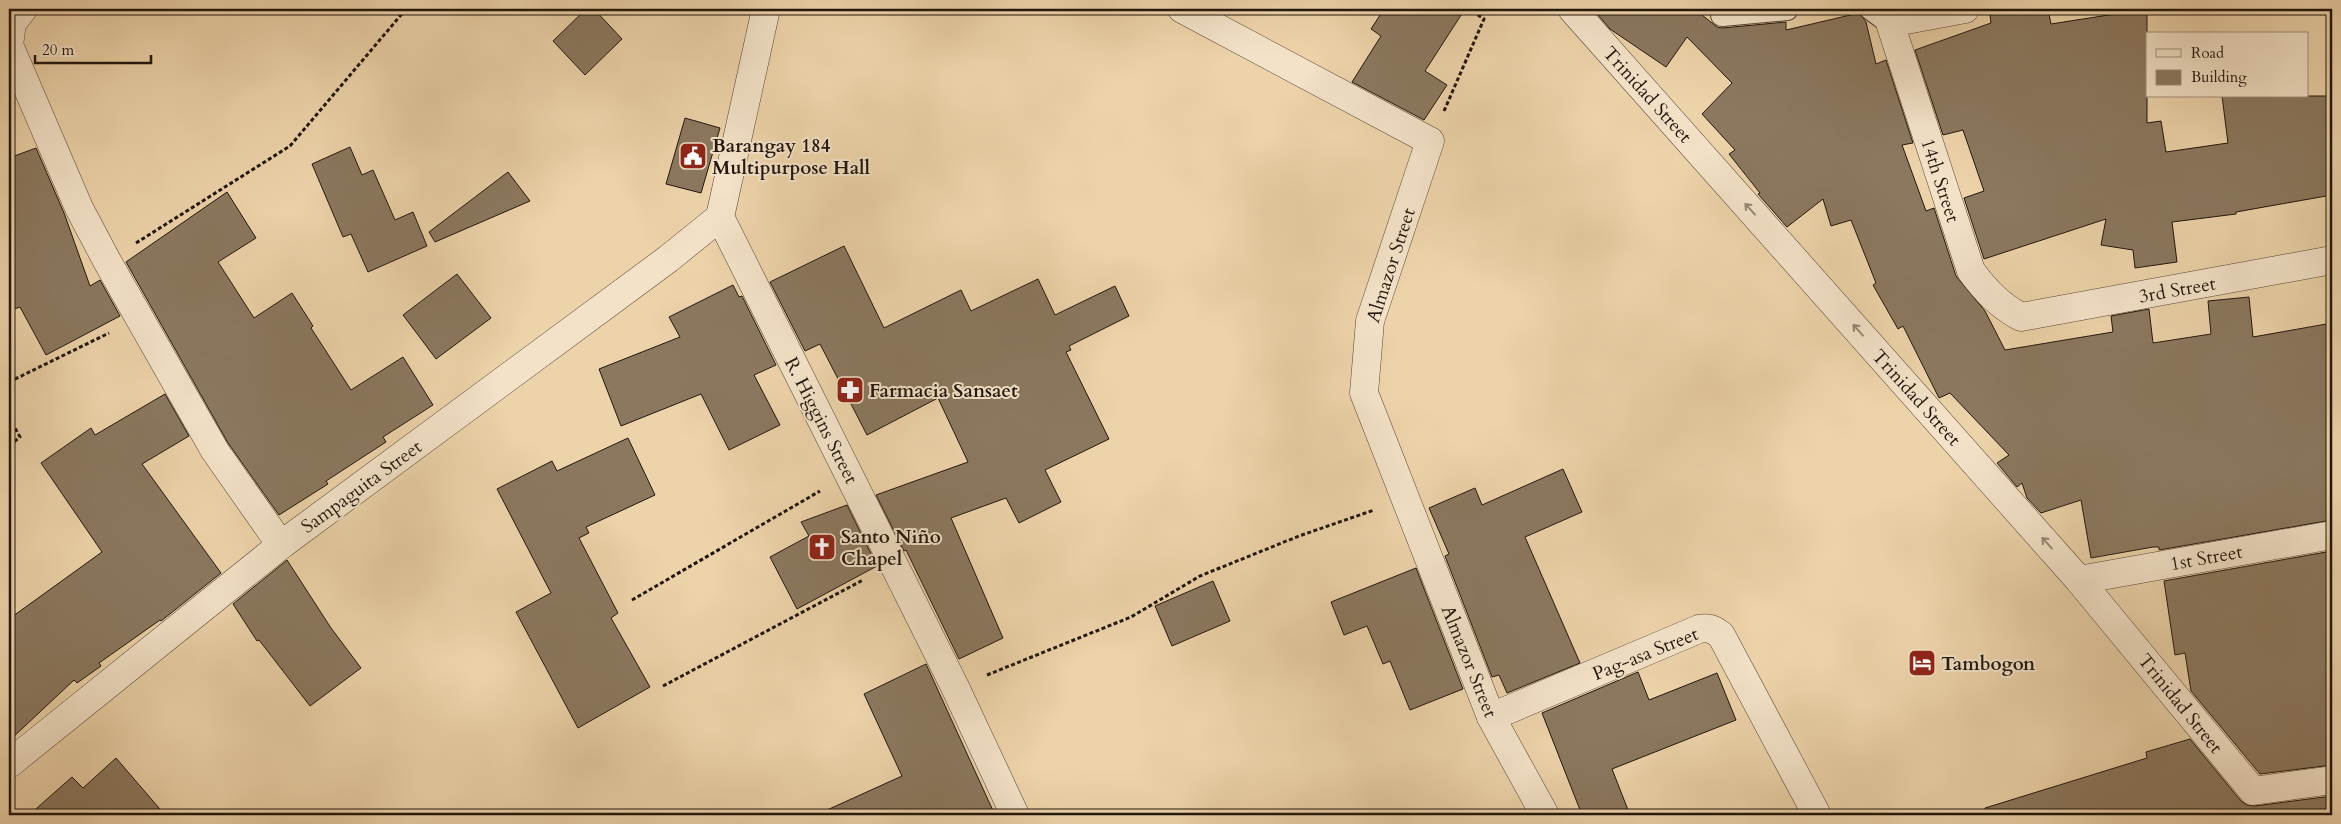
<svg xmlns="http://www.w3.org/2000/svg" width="2341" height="824" font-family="Cardo,serif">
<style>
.building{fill:#8b785f;stroke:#21160e}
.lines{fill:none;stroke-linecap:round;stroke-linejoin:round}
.lane-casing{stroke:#544535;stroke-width:24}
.street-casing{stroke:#544535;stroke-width:29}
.path{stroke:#21160e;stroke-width:3;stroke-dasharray:4 2.5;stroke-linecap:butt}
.lane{stroke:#f3e2c8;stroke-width:22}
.street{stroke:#f3e2c8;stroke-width:28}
.oneway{stroke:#948674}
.labels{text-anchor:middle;stroke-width:4;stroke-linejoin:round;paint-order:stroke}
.street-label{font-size:19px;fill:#21160e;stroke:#f3e2c8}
.poi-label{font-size:19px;font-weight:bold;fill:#21160e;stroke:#f3e2c8;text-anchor:start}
</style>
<rect width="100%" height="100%" fill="#edd3aa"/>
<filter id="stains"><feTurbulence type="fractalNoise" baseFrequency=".004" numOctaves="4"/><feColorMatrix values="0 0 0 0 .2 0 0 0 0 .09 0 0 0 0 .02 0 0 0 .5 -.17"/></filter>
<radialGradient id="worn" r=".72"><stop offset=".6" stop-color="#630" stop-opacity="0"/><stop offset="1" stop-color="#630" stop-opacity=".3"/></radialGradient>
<g class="building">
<path d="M 586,9 L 594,9 L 622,39 L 585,75 L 553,41 Z"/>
<path d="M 1384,9 L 1465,9 L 1425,71 L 1447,85 L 1424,120 L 1352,82 L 1381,36 L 1371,29 Z"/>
<path d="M 1593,9 L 1706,9 L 1702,15 L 1717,27 L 1722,28 L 1786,22 L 1786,30 L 1859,13 L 1866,22 L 1876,64 L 1886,60 L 1913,143 L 1902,145 L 1926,211 L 1934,208 L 1956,276 L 1985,311 L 2005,350 L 2113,332 L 2111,316 L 2149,309 L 2153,343 L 2211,334 L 2208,301 L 2249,297 L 2253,337 L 2332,323 L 2332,520 L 2159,550 L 2159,547 L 2153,547 L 2091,558 L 2081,500 L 2041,513 L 2027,498 L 2022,483 L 2017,487 L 1997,463 L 2009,455 L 1950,393 L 1939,398 L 1903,326 L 1898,329 L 1873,285 L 1876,283 L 1851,220 L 1831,226 L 1823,199 L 1787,227 L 1758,194 L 1760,193 L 1729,154 L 1735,150 L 1702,114 L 1732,83 L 1687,37 L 1666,67 L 1610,29 Z"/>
<path d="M 2018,9 L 2048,9 L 2051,24 L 2147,9 L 2147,123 L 2161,121 L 2166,152 L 2228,143 L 2222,96 L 2332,96 L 2332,195 L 2236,212 L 2236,214 L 2172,222 L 2177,262 L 2135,268 L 2133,250 L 2101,245 L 2106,219 L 1984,259 L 1964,198 L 1984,191 L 1963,130 L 1943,135 L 1915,50 L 1991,23 L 1990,15 Z"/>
<path d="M 685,118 L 720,128 L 701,193 L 666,184 Z"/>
<path d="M 350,147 L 362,175 L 373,170 L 395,220 L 413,212 L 427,246 L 368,272 L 351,234 L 343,237 L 312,164 Z"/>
<path d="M 36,148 L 64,213 L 90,286 L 100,280 L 120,316 L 46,355 L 20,307 L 9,311 L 9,158 Z"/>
<path d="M 508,172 L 530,201 L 435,242 L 429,232 Z"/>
<path d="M 227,192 L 256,238 L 218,262 L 254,318 L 292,293 L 313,326 L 311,328 L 351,390 L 403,357 L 433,405 L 383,437 L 386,442 L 326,481 L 328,484 L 279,515 L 228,443 L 126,262 Z"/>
<path d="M 844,246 L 884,328 L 961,290 L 971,311 L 1038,279 L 1055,315 L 1115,286 L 1129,316 L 1069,346 L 1071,350 L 1066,352 L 1109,439 L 1045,470 L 1061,502 L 1019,523 L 1006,498 L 951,518 L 1003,638 L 959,659 L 906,550 L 904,551 L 876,495 L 968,462 L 938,398 L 867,435 L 820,344 L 805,351 L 770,282 Z"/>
<path d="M 457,274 L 491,318 L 436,359 L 403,315 Z"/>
<path d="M 733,285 L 739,297 L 742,296 L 776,365 L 754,375 L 780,425 L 729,450 L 701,394 L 621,426 L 599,369 L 680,337 L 669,317 Z"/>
<path d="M 165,394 L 189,436 L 142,464 L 221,573 L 161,621 L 160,620 L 99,663 L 101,666 L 77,683 L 74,680 L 9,741 L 9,619 L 102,552 L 41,463 L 91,428 L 95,435 Z"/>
<path d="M 628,438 L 655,495 L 586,527 L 589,533 L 579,538 L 618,613 L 611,618 L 650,687 L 578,728 L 516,612 L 551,593 L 497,489 L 552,461 L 557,471 Z"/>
<path d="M 1563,469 L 1582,512 L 1525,537 L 1580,663 L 1507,693 L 1499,675 L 1492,677 L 1445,556 L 1449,554 L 1429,508 L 1475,488 L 1482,505 Z"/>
<path d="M 847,505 L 877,566 L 797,609 L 770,557 L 809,536 L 801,522 Z"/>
<path d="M 2332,551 L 2332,765 L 2260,774 L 2191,691 L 2185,653 L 2175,655 L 2164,581 Z"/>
<path d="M 287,560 L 331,628 L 361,668 L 310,706 L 259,640 L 257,641 L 233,604 Z"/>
<path d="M 1416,568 L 1463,689 L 1410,710 L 1390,661 L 1383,664 L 1367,626 L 1344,635 L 1331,602 Z"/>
<path d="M 1213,581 L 1230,621 L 1172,646 L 1155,606 Z"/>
<path d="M 926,664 L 995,815 L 816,815 L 902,776 L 864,694 Z"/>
<path d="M 1638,672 L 1649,700 L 1717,673 L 1736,720 L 1612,769 L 1630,815 L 1582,815 L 1542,713 Z"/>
<path d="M 2190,739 L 2241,801 L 2247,805 L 2255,806 L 2332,796 L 2332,815 L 1986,815 L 1985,808 L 2147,758 L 2146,752 Z"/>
<path d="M 116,758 L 165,815 L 29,815 L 72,777 L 83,788 Z"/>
</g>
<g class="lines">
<defs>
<g id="lane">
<path d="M 1871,9 L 1890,23"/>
<path d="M 1722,15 L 1787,9"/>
</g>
<g id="street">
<path d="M 23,9 L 12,23 L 9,45 L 79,208 L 107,261 L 215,451 L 281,545"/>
<path d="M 766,9 L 720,217 L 955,687 L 1015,815"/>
<path d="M 1182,9 L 1430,141 L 1370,321 L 1364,393 L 1491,717 L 1545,815"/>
<path d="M 1572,9 L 2079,580 L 2253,791 L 2332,780"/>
<path d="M 1965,9 L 1890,23 L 1971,271 C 1986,291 1999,305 2021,317 L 2332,260"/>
<path d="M 2079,580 L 2332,535"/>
<path d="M 1491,717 L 1699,629 C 1708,627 1713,629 1721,635 L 1817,815"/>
<path d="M 9,764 L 281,545 L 668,259 L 720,217"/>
</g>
</defs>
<use href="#lane" class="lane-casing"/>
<use href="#street" class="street-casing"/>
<g class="path">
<path d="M 1444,111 L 1484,19 L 1469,9"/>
<path d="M 136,243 L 290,146 L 406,9"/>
<path d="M 9,382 L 109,333"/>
<path d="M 9,417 L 20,437 L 9,446"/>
<path d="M 632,600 L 820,491"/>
<path d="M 987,675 L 1131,617 L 1200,576 L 1299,536 L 1374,510"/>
<path d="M 663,686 L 863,580"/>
</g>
<use href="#lane" class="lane"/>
<use href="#street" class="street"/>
</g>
<defs><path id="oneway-shaft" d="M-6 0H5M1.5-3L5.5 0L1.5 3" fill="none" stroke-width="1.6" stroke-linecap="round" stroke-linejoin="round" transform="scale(1.25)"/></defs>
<g class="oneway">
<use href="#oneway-shaft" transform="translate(1750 209) rotate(-132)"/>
<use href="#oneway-shaft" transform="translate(1858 330) rotate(-132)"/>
<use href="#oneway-shaft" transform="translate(2047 543) rotate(-132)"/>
</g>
<defs>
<symbol id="civic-square" viewBox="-11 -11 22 22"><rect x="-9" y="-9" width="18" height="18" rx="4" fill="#8f2418" stroke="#f3e2c8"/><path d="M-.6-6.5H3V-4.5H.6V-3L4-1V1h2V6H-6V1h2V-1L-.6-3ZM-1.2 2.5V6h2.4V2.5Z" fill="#fff"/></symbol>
<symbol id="pharmacy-square" viewBox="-11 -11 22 22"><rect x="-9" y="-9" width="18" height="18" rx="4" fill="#8f2418" stroke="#f3e2c8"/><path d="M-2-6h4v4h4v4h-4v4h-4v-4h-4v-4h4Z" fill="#fff"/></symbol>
<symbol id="church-square" viewBox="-11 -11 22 22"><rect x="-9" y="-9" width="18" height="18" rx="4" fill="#8f2418" stroke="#f3e2c8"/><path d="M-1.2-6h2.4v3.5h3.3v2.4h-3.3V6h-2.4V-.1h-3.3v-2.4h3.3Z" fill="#fff"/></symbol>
<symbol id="hotel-square" viewBox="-11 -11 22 22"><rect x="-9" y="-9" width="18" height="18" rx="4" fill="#8f2418" stroke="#f3e2c8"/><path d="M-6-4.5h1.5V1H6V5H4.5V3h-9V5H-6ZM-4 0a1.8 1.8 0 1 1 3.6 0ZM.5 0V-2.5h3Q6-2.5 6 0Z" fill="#fff"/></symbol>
</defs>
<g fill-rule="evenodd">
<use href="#civic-square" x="677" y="140" width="32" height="32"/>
<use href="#pharmacy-square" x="834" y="374" width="32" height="32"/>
<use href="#church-square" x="806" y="531" width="32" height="32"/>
<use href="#hotel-square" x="1906" y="647" width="32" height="32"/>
</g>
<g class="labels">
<g class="street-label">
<text transform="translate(1648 94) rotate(48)" y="7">Trinidad Street</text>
<text transform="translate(1941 180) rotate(72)" y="7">14th Street</text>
<text transform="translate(1390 265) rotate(-72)" y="7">Almazor Street</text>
<text transform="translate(2177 289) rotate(-10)" y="7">3rd Street</text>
<text transform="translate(1917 397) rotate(48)" y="7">Trinidad Street</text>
<text transform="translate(822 420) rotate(63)" y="7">R. Higgins Street</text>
<text transform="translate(361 486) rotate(-36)" y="7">Sampaguita Street</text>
<text transform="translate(2206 557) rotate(-10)" y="7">1st Street</text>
<text transform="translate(1645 653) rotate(-22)" y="7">Pag-asa Street</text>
<text transform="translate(1470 661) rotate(68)" y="7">Almazor Street</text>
<text transform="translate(2181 703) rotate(51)" y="7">Trinidad Street</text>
</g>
<g class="poi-label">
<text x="712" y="152">Barangay 184<tspan x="712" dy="22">Multipurpose Hall</tspan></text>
<text x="869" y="397">Farmacia Sansaet</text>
<text x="841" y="543">Santo Niño<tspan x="841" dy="22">Chapel</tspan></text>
<text x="1941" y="670">Tambogon</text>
</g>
</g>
<rect width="2341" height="824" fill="none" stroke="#edd3aa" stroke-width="30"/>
<rect x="10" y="10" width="2321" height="804" fill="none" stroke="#21160e" stroke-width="2.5"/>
<rect x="15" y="15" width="2311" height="794" fill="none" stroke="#21160e"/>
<rect x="2146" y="32" width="162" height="65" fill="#f3e2c8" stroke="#9f907e"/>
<rect x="2156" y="49" width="25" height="8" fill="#f3e2c8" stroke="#9f907e"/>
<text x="2191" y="58" font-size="15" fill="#21160e">Road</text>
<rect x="2156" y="70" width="25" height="15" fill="#8b785f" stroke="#9f907e"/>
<text x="2191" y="82" font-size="15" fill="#21160e">Building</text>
<path d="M35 55v8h116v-8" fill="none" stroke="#21160e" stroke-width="2.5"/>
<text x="42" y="55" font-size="15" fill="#21160e" stroke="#f3e2c8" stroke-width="4" paint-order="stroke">20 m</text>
<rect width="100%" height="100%" filter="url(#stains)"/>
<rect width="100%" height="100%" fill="url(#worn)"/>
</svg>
